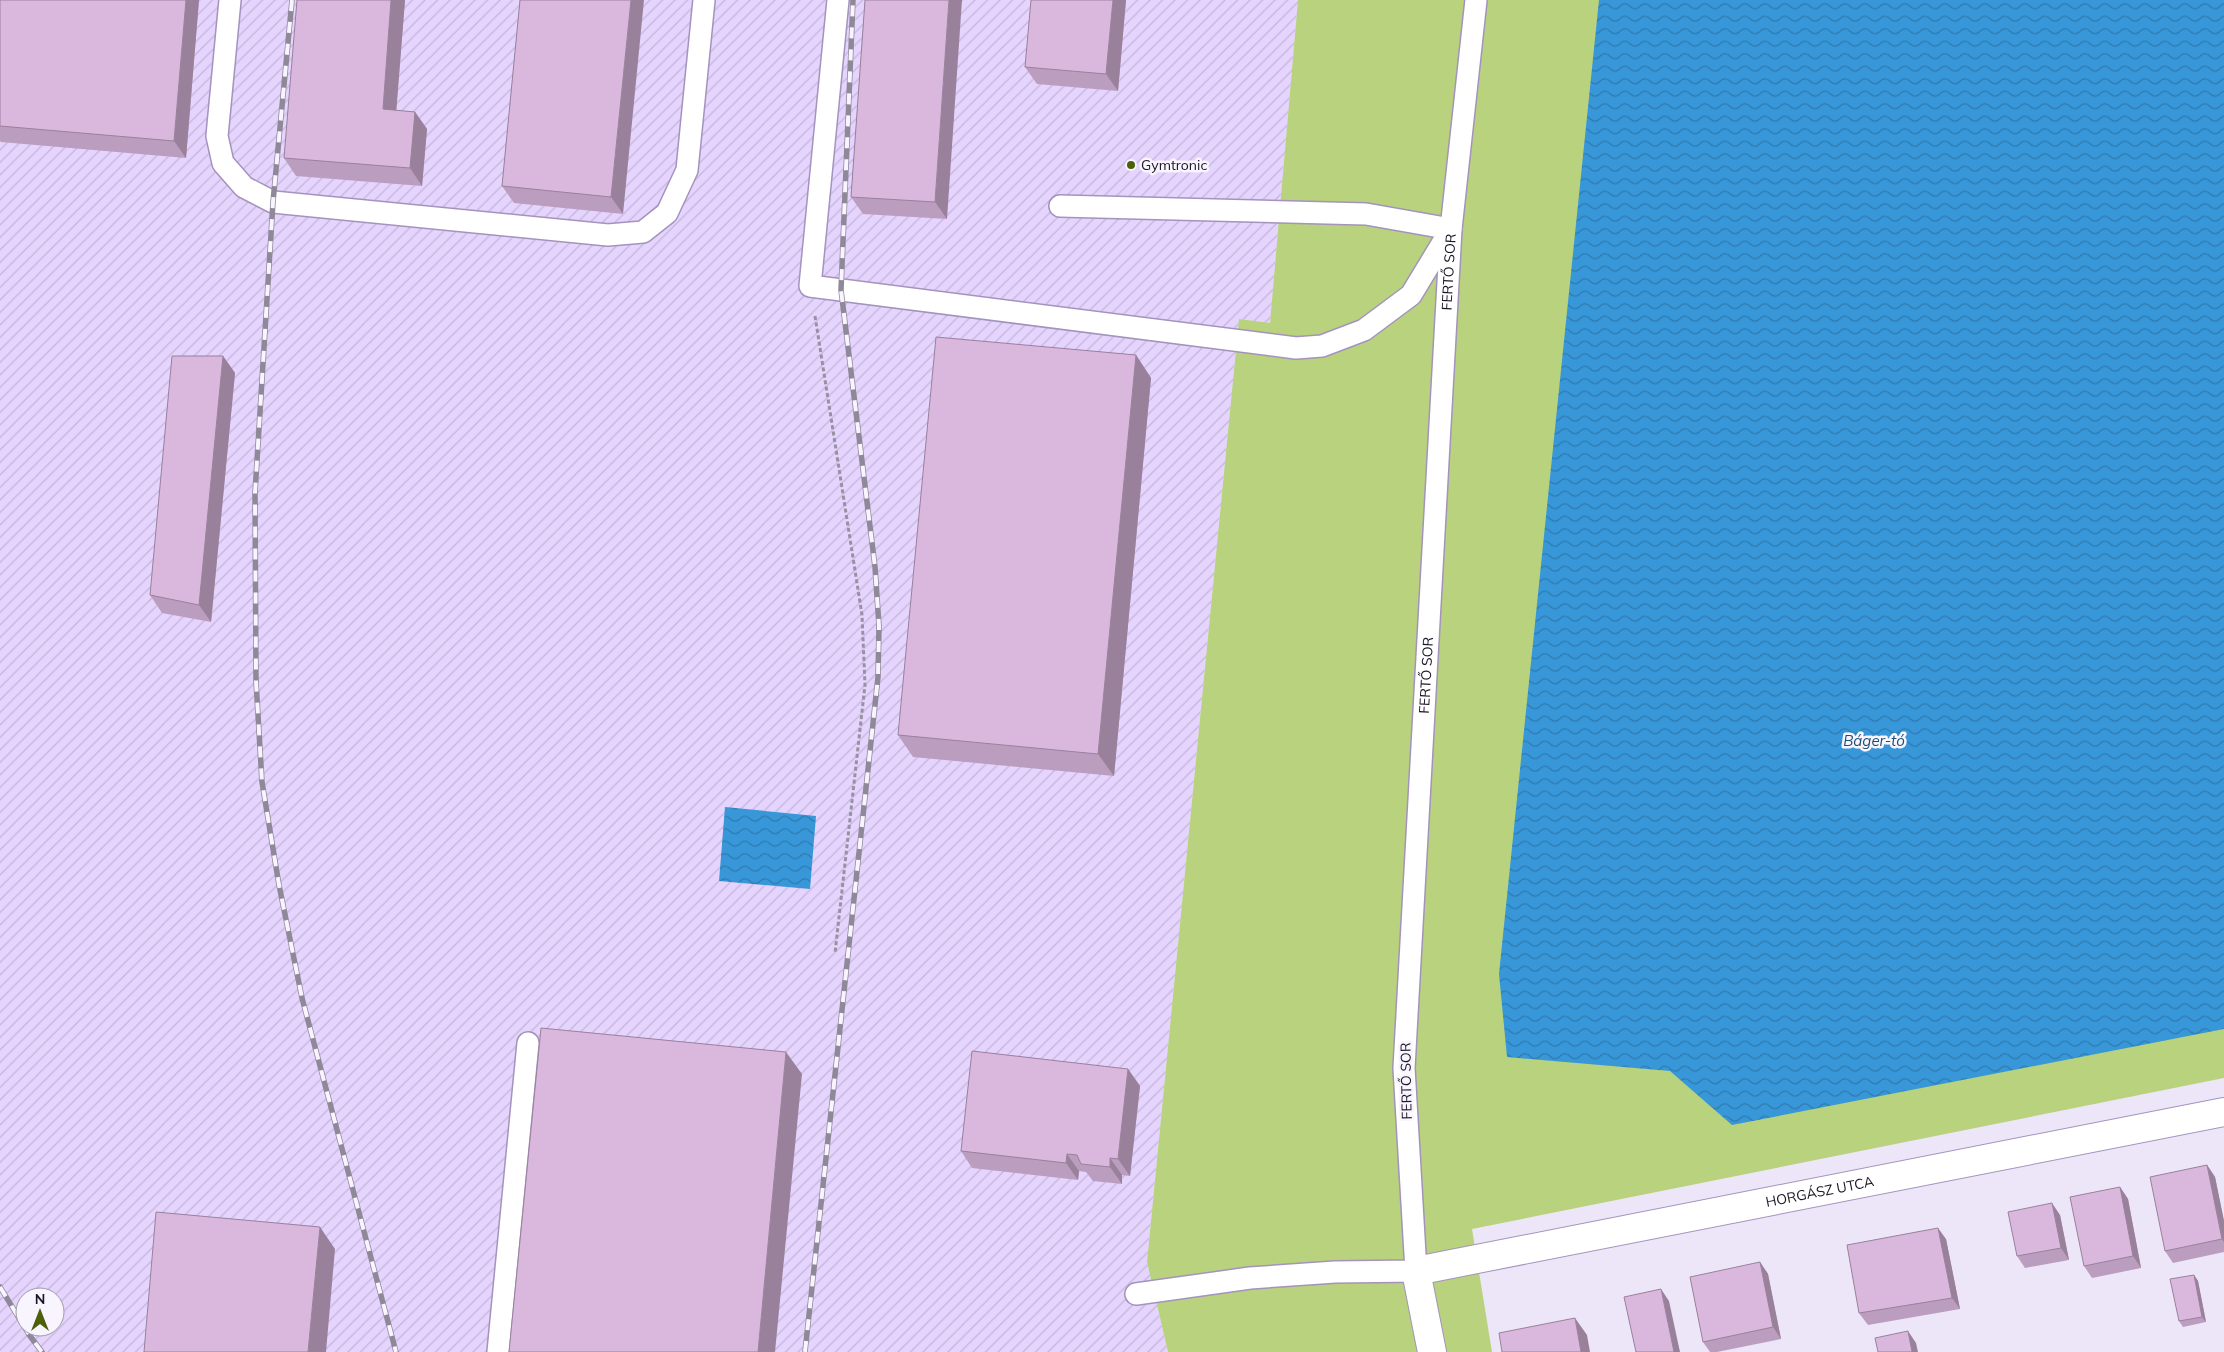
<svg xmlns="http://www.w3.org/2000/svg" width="2224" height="1352" font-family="Mulish,sans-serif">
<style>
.industrial{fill:url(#industrial-furrows);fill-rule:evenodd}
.grass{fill:#b8d27e}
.water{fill:url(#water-waves)}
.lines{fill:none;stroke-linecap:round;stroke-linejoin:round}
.lane-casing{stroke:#a493bd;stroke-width:24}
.street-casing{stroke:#a493bd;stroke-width:30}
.path{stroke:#9891a2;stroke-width:3;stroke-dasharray:4 2.5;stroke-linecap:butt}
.lane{stroke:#fff;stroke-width:21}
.street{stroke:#fff;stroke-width:28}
.rail-casing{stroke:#8f8899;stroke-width:5.5}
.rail{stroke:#f8f5fe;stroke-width:4;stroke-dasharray:11;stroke-linecap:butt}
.wall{fill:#bb9ebf}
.shaded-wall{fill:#99819b}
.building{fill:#dab8de;stroke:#99819b}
.poi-dot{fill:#4c6008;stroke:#f8f5fe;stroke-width:2}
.labels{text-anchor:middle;stroke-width:5;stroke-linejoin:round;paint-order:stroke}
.poi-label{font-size:14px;fill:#1c1525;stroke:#f8f5fe;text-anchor:start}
.street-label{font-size:14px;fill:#1c1525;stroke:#f8f5fe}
.water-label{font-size:15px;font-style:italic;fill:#1e4e71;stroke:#f8f5fe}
</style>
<defs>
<pattern id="industrial-furrows" width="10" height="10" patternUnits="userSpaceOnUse" patternTransform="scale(1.25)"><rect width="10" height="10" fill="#e5d4fe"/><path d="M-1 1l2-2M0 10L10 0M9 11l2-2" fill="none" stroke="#c4b5da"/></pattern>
<pattern id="water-waves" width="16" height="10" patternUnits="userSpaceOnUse" patternTransform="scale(1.25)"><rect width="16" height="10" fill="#3897d8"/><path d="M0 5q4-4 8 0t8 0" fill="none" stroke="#2e7aaf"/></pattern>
</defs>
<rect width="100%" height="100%" fill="#ede6f8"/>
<path class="industrial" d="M 0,0 L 1298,0 L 1270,324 L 1239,319 L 1147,1262 L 1168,1352 L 0,1352 ZM 25,1297 L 55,1297 L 55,1327 L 25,1327 Z"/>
<path class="grass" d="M 1298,0 L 2224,0 L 2224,1078 L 1472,1229 L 1492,1352 L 1168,1352 L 1147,1262 L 1239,319 L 1270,323 Z"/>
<g class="water">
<path d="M 1599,0 L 2224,0 L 2224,1029 L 1732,1125 L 1670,1071 L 1507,1057 L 1499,974 Z"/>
<path d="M 725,807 L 816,816 L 810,889 L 719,881 Z"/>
</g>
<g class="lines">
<defs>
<g id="lane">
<path d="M 230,0 L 217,136 L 223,163 L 244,187 L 273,202 L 608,235 L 643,232 L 667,213 L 687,170 L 704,0"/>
<path d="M 838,0 L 810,286 L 1296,348 L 1322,346 L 1364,330 L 1411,295 L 1451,229 L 1366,214 L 1060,206"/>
<path id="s1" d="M 1136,1294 L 1250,1278 L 1335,1272 L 1416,1271 L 1404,1068 L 1451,229 L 1476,0"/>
<path d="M 498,1352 L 528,1043"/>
</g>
<g id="street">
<path id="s2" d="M 1432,1352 L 1416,1271 L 2224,1112"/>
</g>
</defs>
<use href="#lane" class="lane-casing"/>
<use href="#street" class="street-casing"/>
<path class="path" d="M 815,316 L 862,615 L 865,685 L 835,953"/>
<use href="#lane" class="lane"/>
<use href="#street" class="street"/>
<defs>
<g id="rail">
<path d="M 292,0 L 273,202 L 255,493 L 256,681 L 262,782 L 279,885 L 302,998 L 396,1352"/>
<path d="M 0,1287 L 30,1336 L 42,1352"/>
<path d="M 805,1352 L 878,677 L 879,626 L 875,567 L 841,290 L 853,0"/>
</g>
</defs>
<use href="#rail" class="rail-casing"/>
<use href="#rail" class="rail"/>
</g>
<g class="wall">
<path d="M 0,0 L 199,0 L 186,158 L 1,142 L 0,141 Z"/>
<path d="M 405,0 L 396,111 L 415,112 L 427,129 L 422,186 L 296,176 L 284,158 Z"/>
<path d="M 520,0 L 623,214 L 514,203 L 502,186 Z"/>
<path d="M 865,0 L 947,219 L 863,214 L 851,197 Z"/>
<path d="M 1126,0 L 1118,91 L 1037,84 L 1025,67 Z"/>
<path d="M 1136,355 L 1151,378 L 1114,776 L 913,757 L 898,735 Z"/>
<path d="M 223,356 L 235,373 L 211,622 L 162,613 L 150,595 Z"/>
<path d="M 1128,1069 L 1140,1086 L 1130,1176 L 1122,1175 L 1122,1184 L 1093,1181 L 1086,1172 L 1079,1171 L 1078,1180 L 972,1168 L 961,1151 Z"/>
<path d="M 2207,1165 L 2215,1177 L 2224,1221 L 2224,1252 L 2173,1263 L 2165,1251 Z"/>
<path d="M 2120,1187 L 2128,1199 L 2141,1268 L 2092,1278 L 2084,1266 Z"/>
<path d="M 2060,1215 L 2069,1260 L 2025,1268 L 2017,1256 Z"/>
<path d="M 1946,1239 L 1960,1309 L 1868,1325 L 1859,1313 Z"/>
<path d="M 1760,1262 L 1768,1274 L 1781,1339 L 1717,1352 L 1710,1352 L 1703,1342 Z"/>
<path d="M 2194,1275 L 2198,1281 L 2206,1322 L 2183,1327 L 2179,1321 Z"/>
</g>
<g class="shaded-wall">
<path d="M 186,0 L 199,0 L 186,158 L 174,141 Z"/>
<path d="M 391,0 L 405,0 L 395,127 L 383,109 Z"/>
<path d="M 631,0 L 644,0 L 623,214 L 611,197 Z"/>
<path d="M 949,0 L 962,0 L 947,219 L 935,202 Z"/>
<path d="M 1113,0 L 1126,0 L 1118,91 L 1106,74 Z"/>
<path d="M 415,112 L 427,129 L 422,186 L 410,168 Z"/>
<path d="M 1136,355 L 1151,378 L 1114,776 L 1098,754 Z"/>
<path d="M 223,356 L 235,373 L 211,622 L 199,605 Z"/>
<path d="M 786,1052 L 802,1074 L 775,1352 L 758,1352 Z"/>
<path d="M 1128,1069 L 1140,1086 L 1130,1176 L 1118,1159 Z"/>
<path d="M 1067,1154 L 1079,1171 L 1078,1180 L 1066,1163 Z"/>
<path d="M 1110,1158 L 1122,1175 L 1122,1184 L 1110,1167 Z"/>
<path d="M 2207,1165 L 2215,1177 L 2224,1221 L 2224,1242 L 2222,1239 Z"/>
<path d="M 2120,1187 L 2128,1199 L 2141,1268 L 2133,1256 Z"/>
<path d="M 2052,1203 L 2060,1215 L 2069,1260 L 2061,1248 Z"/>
<path d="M 320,1227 L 335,1249 L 326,1352 L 308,1352 Z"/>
<path d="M 1938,1228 L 1946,1239 L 1960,1309 L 1952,1298 Z"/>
<path d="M 1760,1262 L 1768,1274 L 1781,1339 L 1773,1327 Z"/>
<path d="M 2194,1275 L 2198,1281 L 2206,1322 L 2202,1317 Z"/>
<path d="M 1661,1289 L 1669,1301 L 1680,1352 L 1674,1352 Z"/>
<path d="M 1575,1318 L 1587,1335 L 1590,1352 L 1581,1352 Z"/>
<path d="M 1908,1331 L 1916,1343 L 1918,1352 L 1912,1352 Z"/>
</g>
<g class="building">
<path d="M 0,0 L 186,0 L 174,141 L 0,126 Z"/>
<path d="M 297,0 L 391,0 L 383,109 L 415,112 L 410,168 L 284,158 Z"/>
<path d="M 520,0 L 631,0 L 611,197 L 502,186 Z"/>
<path d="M 865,0 L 949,0 L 935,202 L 851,197 Z"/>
<path d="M 1031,0 L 1113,0 L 1106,74 L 1025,67 Z"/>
<path d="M 936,337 L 1136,355 L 1098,754 L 898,735 Z"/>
<path d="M 172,356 L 223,356 L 199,605 L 150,595 Z"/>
<path d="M 541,1028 L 786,1052 L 758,1352 L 509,1352 Z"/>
<path d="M 972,1051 L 1128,1069 L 1118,1159 L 1110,1158 L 1110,1167 L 1081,1164 L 1077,1155 L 1067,1154 L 1066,1163 L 961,1151 Z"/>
<path d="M 2207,1165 L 2222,1239 L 2165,1251 L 2150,1177 Z"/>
<path d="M 2120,1187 L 2133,1256 L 2084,1266 L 2070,1197 Z"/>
<path d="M 2052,1203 L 2061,1248 L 2017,1256 L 2008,1212 Z"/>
<path d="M 156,1212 L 320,1227 L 308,1352 L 144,1352 Z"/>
<path d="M 1938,1228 L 1952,1298 L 1859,1313 L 1847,1245 Z"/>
<path d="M 1760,1262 L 1773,1327 L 1703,1342 L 1690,1277 Z"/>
<path d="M 2194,1275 L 2202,1317 L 2179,1321 L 2170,1279 Z"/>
<path d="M 1661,1289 L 1674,1352 L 1636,1352 L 1624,1297 Z"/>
<path d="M 1575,1318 L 1581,1352 L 1502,1352 L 1499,1333 Z"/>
<path d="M 1908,1331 L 1912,1352 L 1878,1352 L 1875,1338 Z"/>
</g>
<circle class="poi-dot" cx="1131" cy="165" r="5"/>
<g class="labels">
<g class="poi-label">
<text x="1141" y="170">Gymtronic</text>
</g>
<g class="street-label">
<text dy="5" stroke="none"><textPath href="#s1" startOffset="1282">FERTŐ SOR</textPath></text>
<text dy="5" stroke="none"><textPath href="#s1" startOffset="878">FERTŐ SOR</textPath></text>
<text transform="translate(1406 1081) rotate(-91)" y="5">FERTŐ SOR</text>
<text dy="5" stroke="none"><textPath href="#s2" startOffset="494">HORGÁSZ UTCA</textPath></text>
</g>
<g class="water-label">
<text x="1874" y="746">Báger-tó</text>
</g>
</g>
<g transform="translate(40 1312)"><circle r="24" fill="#f8f5fe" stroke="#a09ba7"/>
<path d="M0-4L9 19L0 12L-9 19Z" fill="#4c6008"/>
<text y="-8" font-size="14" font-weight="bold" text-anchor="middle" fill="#1c1525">N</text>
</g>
</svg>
